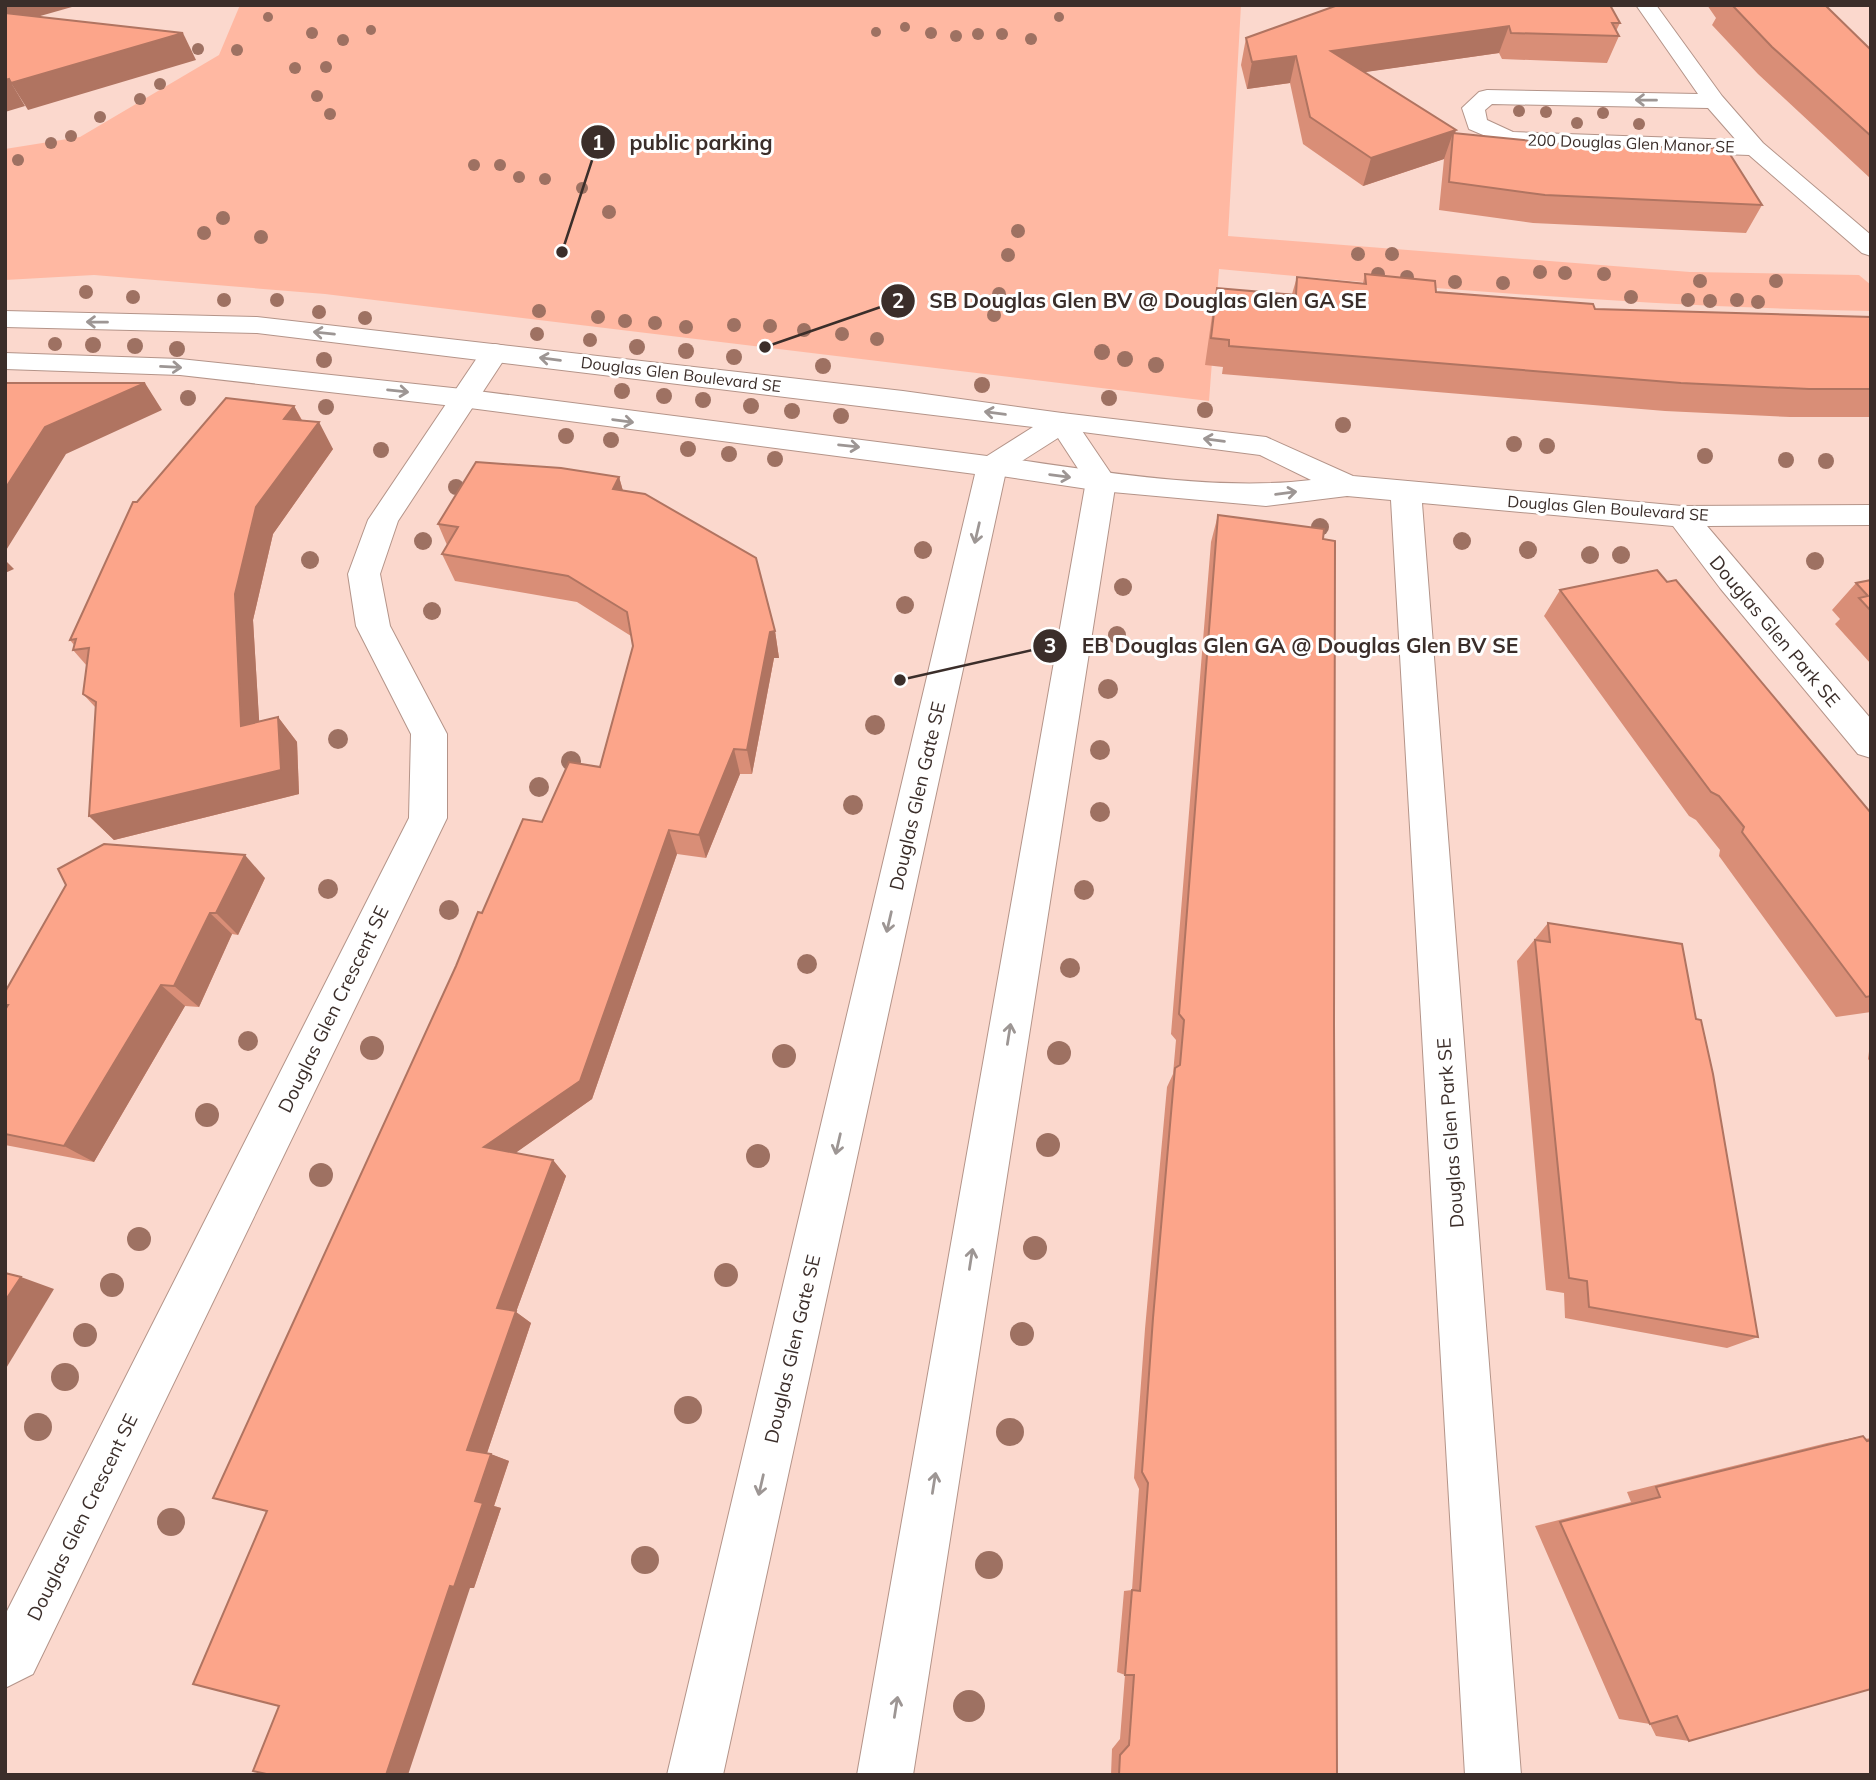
<svg xmlns="http://www.w3.org/2000/svg" width="1876" height="1780" font-family="Mulish,sans-serif">
<style>
.green{fill:#ffb8a2}
.lines{fill:none;stroke-linecap:round;stroke-linejoin:round}
.minor-casing{stroke:#b49489;stroke-width:2}
.tertiary-casing{stroke:#b49489;stroke-width:2}
.minor{fill:#fff;fill-rule:evenodd}
.tertiary{fill:#fff;fill-rule:evenodd}
.tree{fill:#9e7162}
.wall{fill:#d98e77}
.shaded-wall{fill:#b07461}
.building{fill:#fca58a;stroke:#b07461;stroke-width:2}
.oneway{stroke:#9d9694}
.labels{text-anchor:middle;stroke-width:6;stroke-linejoin:round;paint-order:stroke}
.far-street-label{font-size:16px;fill:#3b2e2a;stroke:#fff}
.street-label{font-size:19px;fill:#3b2e2a;stroke:#fff}
.leader{fill:none;stroke:#3b2e2a;stroke-width:2.5}
.callout-dot{fill:#3b2e2a;stroke:#fff;stroke-width:2.5}
.mark-label{font-size:21px;text-anchor:middle;font-weight:bold;fill:#fff}
.callout-label{font-size:21px;text-anchor:middle;font-weight:bold;fill:#3b2e2a;stroke:#fff;stroke-width:6;stroke-linejoin:round;paint-order:stroke}
</style>
<rect width="100%" height="100%" fill="#fbd8cd"/>
<path class="green" d="M 240,5 L 1241,5 L 1228,236 L 1690,272 L 1859,275 L 1871,285 L 1871,311 C 1652,307 1436,289 1219,269 L 1209,401 L 325,294 L 94,275 L 5,280 L 5,149 L 80,137 L 219,55 Z"/>
<g class="lines">
<defs>
<g id="minor">
<path d="M 1636,5 L 1656,5 L 1722,96 L 1763,143 L 1871,235 L 1871,256 L 1862,253 L 1749,155 L 1509,146 L 1469,129 L 1462,108 L 1479,92 L 1487,90 L 1698,94 ZM 1492,104 L 1708,108 L 1736,140 L 1513,132 L 1487,120 L 1485,110 Z"/>
<path d="M 495,344 L 505,346 L 509,352 L 398,521 L 380,574 L 390,626 L 447,734 L 447,818 L 33,1674 L 5,1688 L 5,1615 L 409,818 L 411,734 L 356,626 L 348,574 L 368,520 L 485,346 Z"/>
<path d="M 1062,413 L 1266,437 L 1353,476 L 1682,506 L 1871,505 L 1871,525 L 1707,526 L 1871,719 L 1871,758 L 1858,754 L 1720,588 L 1673,526 L 1422,503 L 1521,1775 L 1465,1775 L 1391,500 L 1347,496 L 1266,506 L 1101,491 L 981,473 L 977,466 L 981,459 L 992,456 C 1091,470 1213,492 1311,480 L 1260,455 L 1052,428 L 1048,422 L 1052,416 Z"/>
</g>
<path id="tertiary" d="M 5,311 L 257,317 L 903,391 L 1062,413 L 1072,416 L 1116,481 L 913,1775 L 857,1775 L 1086,481 L 1058,438 L 1006,471 L 723,1775 L 667,1775 L 975,474 L 462,407 L 180,375 L 5,369 L 5,353 L 180,359 L 462,389 L 987,456 L 1033,427 L 257,333 L 5,327 Z"/>
</defs>
<use href="#minor" class="minor-casing"/>
<use href="#tertiary" class="tertiary-casing"/>
<use href="#minor" class="minor"/>
<use href="#tertiary" class="tertiary"/>
</g>
<g class="tree">
<circle cx="268" cy="17" r="5"/>
<circle cx="1059" cy="17" r="5"/>
<circle cx="905" cy="27" r="5"/>
<circle cx="371" cy="30" r="5"/>
<circle cx="876" cy="32" r="5"/>
<circle cx="312" cy="33" r="6"/>
<circle cx="931" cy="33" r="6"/>
<circle cx="978" cy="34" r="6"/>
<circle cx="1002" cy="34" r="6"/>
<circle cx="956" cy="36" r="6"/>
<circle cx="1031" cy="39" r="6"/>
<circle cx="343" cy="40" r="6"/>
<circle cx="198" cy="49" r="6"/>
<circle cx="237" cy="50" r="6"/>
<circle cx="326" cy="67" r="6"/>
<circle cx="295" cy="68" r="6"/>
<circle cx="160" cy="84" r="6"/>
<circle cx="317" cy="96" r="6"/>
<circle cx="140" cy="99" r="6"/>
<circle cx="1519" cy="111" r="6"/>
<circle cx="1546" cy="112" r="6"/>
<circle cx="1603" cy="113" r="6"/>
<circle cx="330" cy="114" r="6"/>
<circle cx="100" cy="117" r="6"/>
<circle cx="1577" cy="123" r="6"/>
<circle cx="1639" cy="124" r="6"/>
<circle cx="71" cy="136" r="6"/>
<circle cx="51" cy="143" r="6"/>
<circle cx="18" cy="160" r="6"/>
<circle cx="474" cy="165" r="6"/>
<circle cx="500" cy="165" r="6"/>
<circle cx="519" cy="177" r="6"/>
<circle cx="545" cy="179" r="6"/>
<circle cx="582" cy="188" r="6"/>
<circle cx="609" cy="212" r="7"/>
<circle cx="223" cy="218" r="7"/>
<circle cx="1018" cy="231" r="7"/>
<circle cx="204" cy="233" r="7"/>
<circle cx="261" cy="237" r="7"/>
<circle cx="1358" cy="254" r="7"/>
<circle cx="1392" cy="254" r="7"/>
<circle cx="1008" cy="255" r="7"/>
<circle cx="1540" cy="272" r="7"/>
<circle cx="1565" cy="273" r="7"/>
<circle cx="1378" cy="274" r="7"/>
<circle cx="1604" cy="274" r="7"/>
<circle cx="1407" cy="277" r="7"/>
<circle cx="1700" cy="281" r="7"/>
<circle cx="1776" cy="281" r="7"/>
<circle cx="1455" cy="282" r="7"/>
<circle cx="1503" cy="283" r="7"/>
<circle cx="86" cy="292" r="7"/>
<circle cx="999" cy="294" r="7"/>
<circle cx="133" cy="297" r="7"/>
<circle cx="1631" cy="297" r="7"/>
<circle cx="224" cy="300" r="7"/>
<circle cx="277" cy="300" r="7"/>
<circle cx="1688" cy="300" r="7"/>
<circle cx="1737" cy="300" r="7"/>
<circle cx="1710" cy="301" r="7"/>
<circle cx="1758" cy="302" r="7"/>
<circle cx="539" cy="311" r="7"/>
<circle cx="319" cy="312" r="7"/>
<circle cx="994" cy="315" r="7"/>
<circle cx="598" cy="317" r="7"/>
<circle cx="365" cy="318" r="7"/>
<circle cx="625" cy="321" r="7"/>
<circle cx="655" cy="323" r="7"/>
<circle cx="734" cy="325" r="7"/>
<circle cx="770" cy="326" r="7"/>
<circle cx="686" cy="327" r="7"/>
<circle cx="804" cy="330" r="7"/>
<circle cx="537" cy="334" r="7"/>
<circle cx="842" cy="334" r="7"/>
<circle cx="877" cy="339" r="7"/>
<circle cx="590" cy="340" r="7"/>
<circle cx="55" cy="344" r="7"/>
<circle cx="93" cy="345" r="8"/>
<circle cx="135" cy="346" r="8"/>
<circle cx="637" cy="347" r="8"/>
<circle cx="177" cy="349" r="8"/>
<circle cx="686" cy="351" r="8"/>
<circle cx="1102" cy="352" r="8"/>
<circle cx="734" cy="357" r="8"/>
<circle cx="1125" cy="359" r="8"/>
<circle cx="324" cy="360" r="8"/>
<circle cx="1156" cy="365" r="8"/>
<circle cx="823" cy="366" r="8"/>
<circle cx="982" cy="385" r="8"/>
<circle cx="622" cy="391" r="8"/>
<circle cx="664" cy="396" r="8"/>
<circle cx="188" cy="398" r="8"/>
<circle cx="1109" cy="398" r="8"/>
<circle cx="703" cy="400" r="8"/>
<circle cx="751" cy="406" r="8"/>
<circle cx="326" cy="407" r="8"/>
<circle cx="1205" cy="410" r="8"/>
<circle cx="792" cy="411" r="8"/>
<circle cx="841" cy="416" r="8"/>
<circle cx="1343" cy="425" r="8"/>
<circle cx="566" cy="436" r="8"/>
<circle cx="611" cy="440" r="8"/>
<circle cx="1514" cy="444" r="8"/>
<circle cx="1547" cy="446" r="8"/>
<circle cx="688" cy="449" r="8"/>
<circle cx="381" cy="450" r="8"/>
<circle cx="729" cy="454" r="8"/>
<circle cx="1705" cy="456" r="8"/>
<circle cx="775" cy="459" r="8"/>
<circle cx="1786" cy="460" r="8"/>
<circle cx="1826" cy="461" r="8"/>
<circle cx="456" cy="487" r="8"/>
<circle cx="1320" cy="527" r="9"/>
<circle cx="423" cy="541" r="9"/>
<circle cx="1462" cy="541" r="9"/>
<circle cx="923" cy="550" r="9"/>
<circle cx="1528" cy="550" r="9"/>
<circle cx="1590" cy="555" r="9"/>
<circle cx="1621" cy="555" r="9"/>
<circle cx="310" cy="560" r="9"/>
<circle cx="1815" cy="561" r="9"/>
<circle cx="1123" cy="587" r="9"/>
<circle cx="905" cy="605" r="9"/>
<circle cx="432" cy="611" r="9"/>
<circle cx="1117" cy="635" r="9"/>
<circle cx="1108" cy="689" r="10"/>
<circle cx="875" cy="725" r="10"/>
<circle cx="338" cy="739" r="10"/>
<circle cx="1100" cy="750" r="10"/>
<circle cx="571" cy="761" r="10"/>
<circle cx="539" cy="787" r="10"/>
<circle cx="853" cy="805" r="10"/>
<circle cx="1100" cy="812" r="10"/>
<circle cx="328" cy="889" r="10"/>
<circle cx="1084" cy="890" r="10"/>
<circle cx="449" cy="910" r="10"/>
<circle cx="807" cy="964" r="10"/>
<circle cx="1070" cy="968" r="10"/>
<circle cx="248" cy="1041" r="10"/>
<circle cx="372" cy="1048" r="12"/>
<circle cx="1059" cy="1053" r="12"/>
<circle cx="784" cy="1056" r="12"/>
<circle cx="207" cy="1115" r="12"/>
<circle cx="1048" cy="1145" r="12"/>
<circle cx="758" cy="1156" r="12"/>
<circle cx="321" cy="1175" r="12"/>
<circle cx="139" cy="1239" r="12"/>
<circle cx="1035" cy="1248" r="12"/>
<circle cx="726" cy="1275" r="12"/>
<circle cx="112" cy="1285" r="12"/>
<circle cx="1022" cy="1334" r="12"/>
<circle cx="85" cy="1335" r="12"/>
<circle cx="65" cy="1377" r="14"/>
<circle cx="688" cy="1410" r="14"/>
<circle cx="38" cy="1427" r="14"/>
<circle cx="1010" cy="1432" r="14"/>
<circle cx="171" cy="1522" r="14"/>
<circle cx="645" cy="1560" r="14"/>
<circle cx="989" cy="1565" r="14"/>
<circle cx="969" cy="1706" r="16"/>
</g>
<g class="wall">
<path d="M 1337,5 L 1620,23 L 1616,31 L 1619,36 L 1607,63 L 1502,59 L 1499,53 L 1364,72 L 1455,133 L 1762,205 L 1746,233 L 1533,223 L 1439,210 L 1444,159 L 1363,186 L 1303,144 L 1290,83 L 1247,89 L 1241,65 L 1246,38 Z"/>
<path d="M 1707,5 L 1825,5 L 1871,50 L 1871,179 L 1758,74 L 1712,25 L 1716,18 Z"/>
<path d="M 1365,274 L 1436,292 L 1595,309 L 1871,317 L 1871,417 L 1790,417 L 1665,411 L 1222,374 L 1223,367 L 1205,365 L 1212,316 L 1217,288 L 1292,294 L 1297,277 L 1363,283 Z"/>
<path d="M 294,406 L 302,420 L 333,449 L 273,534 L 253,620 L 259,721 L 278,717 L 297,742 L 299,794 L 114,840 L 89,816 L 96,708 L 83,694 L 87,666 L 73,650 L 74,645 L 70,640 L 137,502 Z"/>
<path d="M 619,477 L 623,491 L 775,631 L 779,658 L 774,658 L 752,774 L 740,774 L 706,858 L 677,854 L 592,1099 L 515,1153 L 553,1160 L 566,1176 L 516,1312 L 531,1323 L 487,1453 L 509,1461 L 494,1506 L 501,1508 L 474,1588 L 470,1588 L 279,1706 L 267,1511 L 482,913 L 542,822 L 600,767 L 633,646 L 631,636 L 577,602 L 455,581 L 442,554 L 447,545 L 438,524 Z"/>
<path d="M 1218,515 L 1323,539 L 1334,1024 L 1337,1775 L 1111,1775 L 1112,1749 L 1120,1739 L 1125,1675 L 1117,1672 L 1124,1591 L 1132,1590 L 1139,1489 L 1134,1478 L 1145,1329 L 1167,1087 L 1173,1074 L 1176,1040 L 1171,1034 L 1211,542 Z"/>
<path d="M 1871,580 L 1871,664 L 1835,624 L 1840,619 L 1832,610 L 1856,583 Z"/>
<path d="M 1560,590 L 1871,813 L 1871,1012 L 1836,1017 L 1719,856 L 1720,850 L 1696,820 L 1689,816 L 1544,616 Z"/>
<path d="M 265,878 L 238,935 L 232,934 L 199,1007 L 185,1006 L 94,1162 L 5,1145 L 5,992 Z"/>
<path d="M 1548,923 L 1696,1019 L 1758,1337 L 1727,1348 L 1565,1318 L 1564,1293 L 1546,1290 L 1517,961 Z"/>
<path d="M 1871,1037 L 1871,1063 L 1868,1059 Z"/>
<path d="M 1863,1436 L 1865,1439 L 1871,1438 L 1871,1689 L 1689,1741 L 1656,1736 L 1650,1724 L 1619,1719 L 1535,1526 L 1631,1502 L 1627,1492 L 1827,1443 Z"/>
</g>
<g class="shaded-wall">
<path d="M 5,5 L 79,5 L 5,26 Z"/>
<path d="M 1509,26 L 1499,53 L 1324,78 L 1331,51 Z"/>
<path d="M 183,33 L 196,60 L 28,110 L 11,83 Z"/>
<path d="M 1296,56 L 1290,83 L 1247,89 L 1252,62 Z"/>
<path d="M 9,79 L 25,106 L 5,112 L 5,80 Z"/>
<path d="M 1456,130 L 1452,143 L 1453,133 L 1444,159 L 1363,186 L 1371,158 Z"/>
<path d="M 145,383 L 162,410 L 66,454 L 5,552 L 5,489 L 45,427 Z"/>
<path d="M 294,406 L 309,434 L 284,419 Z"/>
<path d="M 319,422 L 333,449 L 273,534 L 253,620 L 261,751 L 241,726 L 235,594 L 256,507 Z"/>
<path d="M 619,477 L 627,505 L 613,489 Z"/>
<path d="M 5,560 L 14,569 L 5,573 Z"/>
<path d="M 775,631 L 779,658 L 774,658 L 752,774 L 747,750 L 770,632 Z"/>
<path d="M 278,717 L 297,742 L 299,794 L 114,840 L 89,816 Z"/>
<path d="M 734,749 L 740,774 L 706,858 L 699,835 Z"/>
<path d="M 669,830 L 677,854 L 592,1099 L 500,1164 L 484,1147 Z"/>
<path d="M 245,855 L 265,878 L 238,935 L 216,913 Z"/>
<path d="M 210,913 L 232,934 L 199,1007 L 174,986 Z"/>
<path d="M 161,985 L 185,1006 L 94,1162 L 64,1146 Z"/>
<path d="M 553,1160 L 566,1176 L 516,1312 L 531,1323 L 486,1456 L 467,1450 L 497,1308 Z"/>
<path d="M 21,1277 L 54,1289 L 5,1370 L 5,1301 Z"/>
<path d="M 491,1454 L 509,1461 L 494,1506 L 501,1508 L 474,1588 L 470,1588 L 408,1775 L 386,1775 Z"/>
</g>
<g class="building">
<path d="M 1338,5 L 1610,5 L 1620,23 L 1612,23 L 1619,36 L 1511,33 L 1509,26 L 1331,51 L 1456,130 L 1371,158 L 1310,117 L 1296,56 L 1252,62 L 1246,38 Z"/>
<path d="M 1732,5 L 1825,5 L 1871,50 L 1871,136 L 1772,47 Z"/>
<path d="M 5,13 L 183,33 L 11,83 L 9,79 L 5,80 Z"/>
<path d="M 1453,133 L 1582,146 L 1726,148 L 1762,205 L 1545,195 L 1449,182 Z"/>
<path d="M 1365,274 L 1435,281 L 1436,292 L 1593,304 L 1595,309 L 1871,317 L 1871,389 L 1809,389 L 1681,383 L 1229,346 L 1229,340 L 1211,338 L 1217,288 L 1296,295 L 1297,277 L 1366,284 Z"/>
<path d="M 5,383 L 145,383 L 45,427 L 5,489 Z"/>
<path d="M 226,398 L 294,406 L 284,419 L 319,422 L 256,507 L 235,594 L 241,726 L 278,717 L 281,770 L 89,816 L 96,702 L 83,694 L 89,648 L 73,650 L 76,639 L 70,640 L 133,502 L 137,502 Z"/>
<path d="M 476,462 L 561,468 L 619,477 L 613,489 L 645,494 L 756,558 L 775,631 L 770,632 L 747,750 L 734,749 L 699,835 L 669,830 L 580,1081 L 484,1147 L 553,1160 L 497,1308 L 516,1311 L 467,1450 L 491,1454 L 475,1501 L 483,1503 L 454,1587 L 450,1586 L 386,1775 L 271,1775 L 253,1771 L 279,1706 L 193,1684 L 267,1511 L 213,1498 L 456,966 L 478,912 L 482,913 L 523,819 L 542,822 L 569,762 L 600,767 L 633,646 L 627,612 L 568,576 L 442,554 L 458,527 L 438,524 Z"/>
<path d="M 1218,515 L 1324,529 L 1323,539 L 1335,541 L 1334,1024 L 1337,1775 L 1119,1775 L 1120,1755 L 1129,1745 L 1134,1675 L 1125,1675 L 1132,1590 L 1140,1591 L 1148,1483 L 1142,1472 L 1153,1318 L 1175,1068 L 1180,1065 L 1184,1020 L 1179,1014 Z"/>
<path d="M 1657,570 L 1667,582 L 1676,580 L 1871,813 L 1871,996 L 1866,997 L 1742,832 L 1744,827 L 1719,796 L 1711,792 L 1560,590 Z"/>
<path d="M 1871,580 L 1871,611 L 1859,598 L 1868,596 L 1856,583 Z"/>
<path d="M 104,844 L 245,855 L 216,913 L 210,913 L 174,986 L 161,985 L 64,1146 L 5,1134 L 5,1010 L 8,1005 L 5,1005 L 5,992 L 66,885 L 58,869 Z"/>
<path d="M 1548,923 L 1682,944 L 1696,1019 L 1701,1020 L 1713,1074 L 1758,1337 L 1589,1307 L 1587,1281 L 1569,1278 L 1535,940 L 1550,942 Z"/>
<path d="M 5,1273 L 21,1277 L 5,1301 Z"/>
<path d="M 1863,1436 L 1867,1441 L 1871,1440 L 1871,1689 L 1689,1741 L 1677,1716 L 1650,1724 L 1560,1522 L 1660,1497 L 1656,1487 Z"/>
</g>
<defs><path id="oneway-shaft" d="M-6 0H5M1.5-3L5.5 0L1.5 3" fill="none" stroke-width="1.6" stroke-linecap="round" stroke-linejoin="round" transform="scale(1.75)"/></defs>
<g class="oneway">
<use href="#oneway-shaft" transform="translate(1646 100) rotate(-179)"/>
<use href="#oneway-shaft" transform="translate(97 322) rotate(-179)"/>
<use href="#oneway-shaft" transform="translate(324 333) rotate(-174)"/>
<use href="#oneway-shaft" transform="translate(550 359) rotate(-173)"/>
<use href="#oneway-shaft" transform="translate(171 367) rotate(3)"/>
<use href="#oneway-shaft" transform="translate(398 391) rotate(6)"/>
<use href="#oneway-shaft" transform="translate(995 413) rotate(-172)"/>
<use href="#oneway-shaft" transform="translate(623 421) rotate(8)"/>
<use href="#oneway-shaft" transform="translate(1214 440) rotate(-173)"/>
<use href="#oneway-shaft" transform="translate(849 446) rotate(6)"/>
<use href="#oneway-shaft" transform="translate(1060 476) rotate(8)"/>
<use href="#oneway-shaft" transform="translate(1286 493) rotate(-7)"/>
<use href="#oneway-shaft" transform="translate(977 533) rotate(103)"/>
<use href="#oneway-shaft" transform="translate(889 922) rotate(103)"/>
<use href="#oneway-shaft" transform="translate(1009 1034) rotate(-81)"/>
<use href="#oneway-shaft" transform="translate(838 1144) rotate(103)"/>
<use href="#oneway-shaft" transform="translate(971 1259) rotate(-81)"/>
<use href="#oneway-shaft" transform="translate(934 1483) rotate(-81)"/>
<use href="#oneway-shaft" transform="translate(761 1485) rotate(103)"/>
<use href="#oneway-shaft" transform="translate(896 1707) rotate(-81)"/>
</g>
<g class="labels">
<g class="far-street-label">
<text transform="translate(1631 143) rotate(2)" y="6">200 Douglas Glen Manor SE</text>
<text transform="translate(681 374) rotate(7)" y="6">Douglas Glen Boulevard SE</text>
<text transform="translate(1608 508) rotate(4)" y="6">Douglas Glen Boulevard SE</text>
</g>
<g class="street-label">
<text transform="translate(1775 631) rotate(50)" y="7">Douglas Glen Park SE</text>
<text transform="translate(917 796) rotate(-77)" y="7">Douglas Glen Gate SE</text>
<text transform="translate(333 1009) rotate(-64)" y="7">Douglas Glen Crescent SE</text>
<text transform="translate(1450 1133) rotate(-94)" y="7">Douglas Glen Park SE</text>
<text transform="translate(792 1349) rotate(-77)" y="7">Douglas Glen Gate SE</text>
<text transform="translate(82 1517) rotate(-64)" y="7">Douglas Glen Crescent SE</text>
</g>
</g>
<path class="leader" d="M562 252L598 142M765 347L898 301M900 680L1050 646"/>
<g class="callout-dot">
<circle cx="562" cy="252" r="7"/>
<circle cx="765" cy="347" r="7"/>
<circle cx="900" cy="680" r="7"/>
<circle cx="598" cy="142" r="18"/>
<circle cx="898" cy="301" r="18"/>
<circle cx="1050" cy="646" r="18"/>
</g>
<g class="mark-label">
<text x="598" y="150">1</text>
<text x="898" y="308">2</text>
<text x="1050" y="653">3</text>
</g>
<g class="callout-label">
<text x="701" y="150">public parking</text>
<text x="1148" y="308">SB Douglas Glen BV @ Douglas Glen GA SE</text>
<text x="1300" y="653">EB Douglas Glen GA @ Douglas Glen BV SE</text>
</g>
<rect width="1876" height="1780" fill="none" stroke="#3b2e2a" stroke-width="14"/>
</svg>
